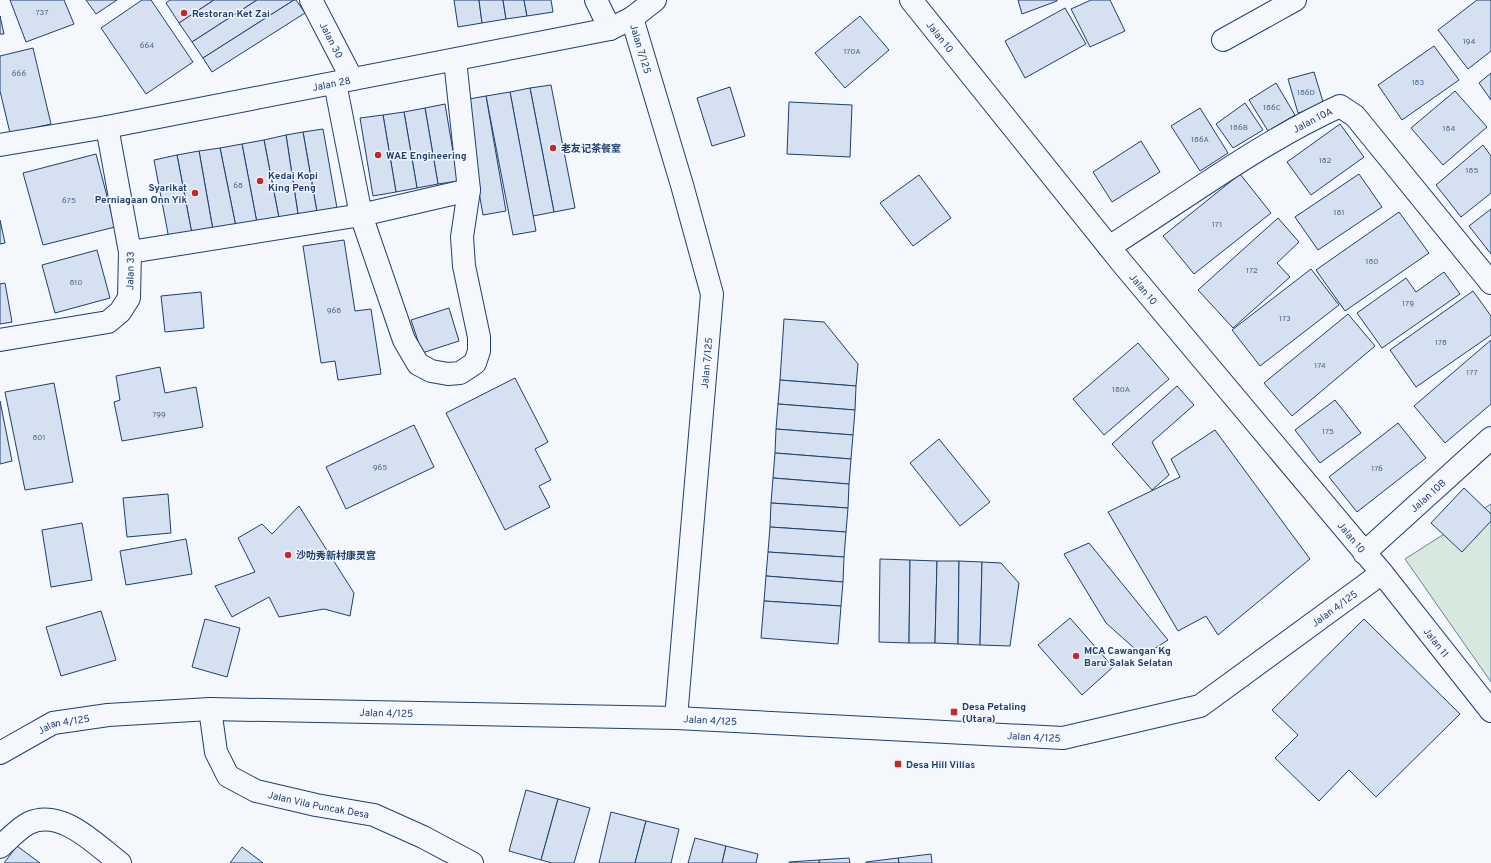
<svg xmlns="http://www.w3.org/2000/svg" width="1491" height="863" font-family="Overpass,'Noto Sans SC',sans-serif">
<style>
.green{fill:#d7e8df;stroke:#687fa3}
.building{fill:#d5e0f0;stroke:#1d3f73}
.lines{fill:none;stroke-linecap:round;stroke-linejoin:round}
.street-casing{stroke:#1d3f73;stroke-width:24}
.secondary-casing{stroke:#1d3f73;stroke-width:24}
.street{stroke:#f4f7fb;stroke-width:22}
.secondary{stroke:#f4f7fb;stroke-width:22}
.poi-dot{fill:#c62828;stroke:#f4f7fb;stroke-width:1.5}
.labels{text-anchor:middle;stroke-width:3;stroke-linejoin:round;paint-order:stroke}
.number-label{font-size:8px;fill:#4b6792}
.poi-label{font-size:10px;font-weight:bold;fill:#1d3f73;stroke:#f4f7fb;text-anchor:start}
.street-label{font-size:10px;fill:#1d3f73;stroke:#f4f7fb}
</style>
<rect width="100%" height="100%" fill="#f4f7fb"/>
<path class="green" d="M 1491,504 L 1491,682 L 1405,559 Z"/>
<g class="building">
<path d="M 10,0 L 64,0 L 74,24 L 26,42 Z"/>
<path d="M 86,0 L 117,0 L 96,14 Z"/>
<path d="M 142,0 L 151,0 L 193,62 L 146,94 L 101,28 Z"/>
<path d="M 170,0 L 214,0 L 179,23 L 166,3 Z"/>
<path d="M 214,0 L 257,0 L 192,42 L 179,23 Z"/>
<path d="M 257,0 L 294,0 L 203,58 L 192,42 Z"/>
<path d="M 294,0 L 296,0 L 305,13 L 212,72 L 203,58 Z"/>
<path d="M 454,0 L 479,0 L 482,23 L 458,27 Z"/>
<path d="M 479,0 L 503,0 L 506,19 L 482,23 Z"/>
<path d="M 503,0 L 524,0 L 527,16 L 506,19 Z"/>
<path d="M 524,0 L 551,0 L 553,12 L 527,16 Z"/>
<path d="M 1018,0 L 1057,0 L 1057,1 L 1022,14 Z"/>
<path d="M 1091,0 L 1110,0 L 1125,31 L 1090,47 L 1071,9 Z"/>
<path d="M 1477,0 L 1491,0 L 1491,51 L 1468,69 L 1438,30 Z"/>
<path d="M 1065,8 L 1086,44 L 1025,78 L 1005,41 Z"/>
<path d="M 0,16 L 4,34 L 0,34 Z"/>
<path d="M 860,16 L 889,50 L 845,88 L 815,53 Z"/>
<path d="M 1434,46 L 1459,80 L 1402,120 L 1378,85 Z"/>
<path d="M 33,48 L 51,124 L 10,133 L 0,91 L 0,56 Z"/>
<path d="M 1314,72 L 1324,105 L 1298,113 L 1288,79 Z"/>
<path d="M 1491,73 L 1491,100 L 1479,83 Z"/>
<path d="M 1276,83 L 1295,115 L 1268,131 L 1249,100 Z"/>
<path d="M 551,85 L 575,208 L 554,212 L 530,88 Z"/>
<path d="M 730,87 L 745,136 L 712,146 L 697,98 Z"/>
<path d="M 530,88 L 554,212 L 533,216 L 510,92 Z"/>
<path d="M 1455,91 L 1487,127 L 1443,165 L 1411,128 Z"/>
<path d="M 510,92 L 536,231 L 513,235 L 486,96 Z"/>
<path d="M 486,96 L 506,211 L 483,215 L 463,100 Z"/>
<path d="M 789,102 L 852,105 L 850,157 L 787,154 Z"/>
<path d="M 1245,103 L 1263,130 L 1233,148 L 1216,124 Z"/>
<path d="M 445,104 L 458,181 L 438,184 L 425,108 Z"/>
<path d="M 425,108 L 438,184 L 417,188 L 404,112 Z"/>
<path d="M 1200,108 L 1228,153 L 1200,171 L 1171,126 Z"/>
<path d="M 404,112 L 417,188 L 396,192 L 383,115 Z"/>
<path d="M 383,115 L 396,192 L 373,196 L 360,118 Z"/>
<path d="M 1340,124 L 1364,157 L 1311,195 L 1287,162 Z"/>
<path d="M 323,129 L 337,208 L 317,212 L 303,132 Z"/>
<path d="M 303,132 L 317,212 L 298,214 L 286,135 Z"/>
<path d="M 286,135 L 298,214 L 279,218 L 264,140 Z"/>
<path d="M 264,140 L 279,218 L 257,223 L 242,144 Z"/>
<path d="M 1141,141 L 1160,172 L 1112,202 L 1093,172 Z"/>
<path d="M 242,144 L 257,223 L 236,227 L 220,148 Z"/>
<path d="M 1483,145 L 1491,156 L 1491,193 L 1461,217 L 1436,185 Z"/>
<path d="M 220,148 L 236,227 L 213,230 L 199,151 Z"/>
<path d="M 199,151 L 213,230 L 192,234 L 177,155 Z"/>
<path d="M 96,154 L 115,227 L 43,245 L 23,173 Z"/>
<path d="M 177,155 L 192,234 L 169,239 L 154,160 Z"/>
<path d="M 1240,174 L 1271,213 L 1194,274 L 1163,236 Z"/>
<path d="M 1359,174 L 1382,207 L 1318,250 L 1295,217 Z"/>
<path d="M 919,175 L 951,218 L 913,246 L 880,203 Z"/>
<path d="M 1491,209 L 1491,254 L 1469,226 Z"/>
<path d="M 1399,212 L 1429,253 L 1345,311 L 1316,270 Z"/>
<path d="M 1278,218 L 1299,242 L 1277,263 L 1290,277 L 1233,328 L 1198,290 Z"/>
<path d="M 0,220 L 5,243 L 0,244 Z"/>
<path d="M 344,240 L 355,311 L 371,309 L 381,374 L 338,380 L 335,361 L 321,363 L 303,246 Z"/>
<path d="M 97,250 L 110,298 L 55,313 L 42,265 Z"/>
<path d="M 1311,269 L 1339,305 L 1260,366 L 1232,330 Z"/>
<path d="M 1444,272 L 1460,294 L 1382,348 L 1357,313 L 1406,278 L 1416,292 Z"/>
<path d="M 5,283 L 12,322 L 0,324 L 0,284 Z"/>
<path d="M 1473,291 L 1491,316 L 1491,335 L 1416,387 L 1390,350 Z"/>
<path d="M 201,292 L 204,328 L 165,332 L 161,296 Z"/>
<path d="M 449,308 L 459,341 L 422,353 L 411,320 Z"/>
<path d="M 1348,314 L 1375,346 L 1292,416 L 1264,383 Z"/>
<path d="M 784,319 L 824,322 L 858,364 L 856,386 L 780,380 Z"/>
<path d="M 1491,340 L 1491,404 L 1445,443 L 1414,406 Z"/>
<path d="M 1138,343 L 1169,379 L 1104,435 L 1073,399 Z"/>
<path d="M 160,367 L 165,393 L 196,387 L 203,427 L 122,441 L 114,402 L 120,400 L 116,376 Z"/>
<path d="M 515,378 L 548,442 L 535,449 L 551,480 L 539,486 L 550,507 L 505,530 L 446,413 Z"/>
<path d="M 780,380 L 856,386 L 855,410 L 778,404 Z"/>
<path d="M 54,383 L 73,482 L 25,490 L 5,392 Z"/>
<path d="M 1177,386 L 1194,405 L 1152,442 L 1169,475 L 1152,490 L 1112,444 Z"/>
<path d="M 1335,400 L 1361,433 L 1320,463 L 1295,430 Z"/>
<path d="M 0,401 L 12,461 L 0,464 Z"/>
<path d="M 778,404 L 855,410 L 853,435 L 776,429 Z"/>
<path d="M 1398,423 L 1426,458 L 1357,512 L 1329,477 Z"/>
<path d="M 414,425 L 434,467 L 346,509 L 326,467 Z"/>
<path d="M 776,429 L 853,435 L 851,459 L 775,453 Z"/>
<path d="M 1215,430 L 1310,559 L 1218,635 L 1206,616 L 1178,631 L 1108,512 L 1180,477 L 1171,459 Z"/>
<path d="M 939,439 L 990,502 L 960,526 L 910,463 Z"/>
<path d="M 775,453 L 851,459 L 849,484 L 773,478 Z"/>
<path d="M 773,478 L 849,484 L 848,508 L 771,503 Z"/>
<path d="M 1464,488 L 1491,514 L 1491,521 L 1462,552 L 1431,523 Z"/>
<path d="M 168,494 L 171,533 L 127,537 L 123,498 Z"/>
<path d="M 771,503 L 848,508 L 846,532 L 770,527 Z"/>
<path d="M 299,506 L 354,593 L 350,616 L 324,609 L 279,617 L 269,597 L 232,617 L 215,586 L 255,572 L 238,538 L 262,524 L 272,534 Z"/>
<path d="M 82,523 L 92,580 L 51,587 L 42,530 Z"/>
<path d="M 770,527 L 846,532 L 844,557 L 768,552 Z"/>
<path d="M 186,539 L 192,574 L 126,585 L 120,551 Z"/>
<path d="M 1089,543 L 1168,640 L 1143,656 L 1106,623 L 1064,554 Z"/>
<path d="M 768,552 L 844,557 L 843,582 L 766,576 Z"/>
<path d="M 880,559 L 910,560 L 909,643 L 879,642 Z"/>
<path d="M 910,560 L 937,561 L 935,643 L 909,643 Z"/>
<path d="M 937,561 L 959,561 L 958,644 L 935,643 Z"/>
<path d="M 959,561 L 982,562 L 980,645 L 958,644 Z"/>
<path d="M 982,562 L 1001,563 L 1019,583 L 1010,646 L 980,645 Z"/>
<path d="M 766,576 L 843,582 L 841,606 L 764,601 Z"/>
<path d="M 764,601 L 841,606 L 838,644 L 761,638 Z"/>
<path d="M 101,611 L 116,660 L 61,676 L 46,627 Z"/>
<path d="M 1070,618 L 1113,667 L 1082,695 L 1038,645 Z"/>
<path d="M 205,619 L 240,628 L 227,677 L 192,667 Z"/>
<path d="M 1364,619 L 1460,714 L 1376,797 L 1349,770 L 1319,801 L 1275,758 L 1298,735 L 1272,710 Z"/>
<path d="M 526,790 L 558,799 L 541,860 L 509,851 Z"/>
<path d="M 558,799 L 590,808 L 574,863 L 552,863 L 541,860 Z"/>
<path d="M 611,812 L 646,821 L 635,863 L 599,863 Z"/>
<path d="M 646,821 L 679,829 L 671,863 L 635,863 Z"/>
<path d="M 695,838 L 726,846 L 722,863 L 688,863 Z"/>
<path d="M 17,846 L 40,863 L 4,863 Z"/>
<path d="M 726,846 L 758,854 L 756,863 L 722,863 Z"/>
<path d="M 242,847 L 263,863 L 230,863 Z"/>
<path d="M 931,854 L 932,863 L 899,863 L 898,858 Z"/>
<path d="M 849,858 L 850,863 L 819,863 L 819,860 Z"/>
<path d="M 898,858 L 899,863 L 866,863 L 866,862 Z"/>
<path d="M 819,860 L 819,863 L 789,863 L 789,862 Z"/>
</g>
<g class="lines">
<defs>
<g id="street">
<path id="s1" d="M 311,0 L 352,79"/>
<path d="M 596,0 L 610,29"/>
<path id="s2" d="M 632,18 L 682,185 L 712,294 L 676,718"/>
<path d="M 1223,40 L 1295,0"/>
<path d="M 335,83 L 361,215 L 404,340 L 418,364 L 431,371 L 448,374 L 460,373 L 475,363 L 479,351 L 479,337 L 464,266 L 462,237 L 469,190 L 455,60"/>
<path id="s3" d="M 0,145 L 107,127 L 610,29 L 632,18 L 655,0"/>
<path id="s4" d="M 1109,247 C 1185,199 1259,143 1340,106 L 1355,116 L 1491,283"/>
<path d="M 130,252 L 361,215 L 469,190"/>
<path id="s5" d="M 0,340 L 108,322 L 120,312 L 129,298 L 130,252 L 107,127"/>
<path id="s6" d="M 1364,553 L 1491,438"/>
<path id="s7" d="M 210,709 L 216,752 L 228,776 L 256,791 L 316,805 L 374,815 L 423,837 L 472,863"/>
<path d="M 0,847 C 9,839 19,828 29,823 C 62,808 96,845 120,863"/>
</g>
<g id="secondary">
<path id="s8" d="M 911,0 L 1122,263 L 1382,573 L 1491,711"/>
<path id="s9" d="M 0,753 L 53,723 L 108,715 L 210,709 L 676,718 L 1063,738 L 1200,706 L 1382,573"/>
</g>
</defs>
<use href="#street" class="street-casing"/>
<use href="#secondary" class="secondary-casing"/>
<use href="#street" class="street"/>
<use href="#secondary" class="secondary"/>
</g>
<g class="poi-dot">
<circle cx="184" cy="13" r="4"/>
<circle cx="553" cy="148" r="4"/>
<circle cx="378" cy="155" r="4"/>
<circle cx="260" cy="181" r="4"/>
<circle cx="195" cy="193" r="4"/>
<circle cx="288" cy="555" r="4"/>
<circle cx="1076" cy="656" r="4"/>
<rect x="950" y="708" width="8" height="8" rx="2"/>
<rect x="894" y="760" width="8" height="8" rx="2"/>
</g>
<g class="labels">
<g class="number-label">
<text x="42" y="15">737</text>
<text x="1469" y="44">194</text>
<text x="147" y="48">664</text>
<text x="852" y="54">170A</text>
<text x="19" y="76">666</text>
<text x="1418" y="85">183</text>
<text x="1306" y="95">186D</text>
<text x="1272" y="110">186C</text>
<text x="1239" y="130">186B</text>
<text x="1449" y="131">184</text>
<text x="1200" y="142">186A</text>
<text x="1325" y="163">182</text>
<text x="1472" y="173">185</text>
<text x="238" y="188">68</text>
<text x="69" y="203">675</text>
<text x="1339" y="215">181</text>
<text x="1217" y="227">171</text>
<text x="1372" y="264">180</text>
<text x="1252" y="273">172</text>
<text x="76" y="285">810</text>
<text x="1408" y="306">179</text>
<text x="334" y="313">968</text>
<text x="1285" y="321">173</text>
<text x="1441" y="345">178</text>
<text x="1320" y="368">174</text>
<text x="1472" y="375">177</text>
<text x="1121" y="392">180A</text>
<text x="159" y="417">799</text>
<text x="1328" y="434">175</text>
<text x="39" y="440">801</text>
<text x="380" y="470">965</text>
<text x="1377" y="471">176</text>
</g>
<g class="poi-label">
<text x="192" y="17">Restoran Ket Zai</text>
<text x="561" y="152">老友记茶餐室</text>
<text x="386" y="159">WAE Engineering</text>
<text x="268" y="179">Kedai Kopi<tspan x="268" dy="12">King Peng</tspan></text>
<text x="187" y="191" text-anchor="end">Syarikat<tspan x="187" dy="12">Perniagaan Onn Yik</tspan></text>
<text x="296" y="559">沙叻秀新村康灵宫</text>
<text x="1084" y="654">MCA Cawangan Kg<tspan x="1084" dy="12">Baru Salak Selatan</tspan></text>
<text x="962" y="710">Desa Petaling<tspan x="962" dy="12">(Utara)</tspan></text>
<text x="906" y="768">Desa Hill Villas</text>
</g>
<g class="street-label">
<text dy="4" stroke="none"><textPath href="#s8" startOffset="47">Jalan 10</textPath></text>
<text dy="4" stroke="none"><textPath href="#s1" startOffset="45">Jalan 30</textPath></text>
<text dy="4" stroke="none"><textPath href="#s2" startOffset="32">Jalan 7/125</textPath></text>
<text dy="4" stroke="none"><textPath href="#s3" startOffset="337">Jalan 28</textPath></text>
<text dy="4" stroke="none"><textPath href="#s4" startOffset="240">Jalan 10A</textPath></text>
<text dy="4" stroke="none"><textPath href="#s5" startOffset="169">Jalan 33</textPath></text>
<text dy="4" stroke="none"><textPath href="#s8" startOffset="371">Jalan 10</textPath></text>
<text transform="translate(706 363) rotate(-85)" y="4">Jalan 7/125</text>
<text dy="4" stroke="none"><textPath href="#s6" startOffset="86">Jalan 10B</textPath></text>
<text dy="4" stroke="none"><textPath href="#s8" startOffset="695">Jalan 10</textPath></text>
<text dy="4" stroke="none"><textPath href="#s9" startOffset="1379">Jalan 4/125</textPath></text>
<text dy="4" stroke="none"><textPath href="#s8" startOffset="830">Jalan 11</textPath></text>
<text dy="4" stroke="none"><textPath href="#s9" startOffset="395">Jalan 4/125</textPath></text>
<text dy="4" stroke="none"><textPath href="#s9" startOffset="719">Jalan 4/125</textPath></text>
<text dy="4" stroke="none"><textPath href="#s9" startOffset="71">Jalan 4/125</textPath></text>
<text dy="4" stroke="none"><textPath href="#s9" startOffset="1043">Jalan 4/125</textPath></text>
<text dy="4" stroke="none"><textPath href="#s7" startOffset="166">Jalan Vila Puncak Desa</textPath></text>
</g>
</g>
</svg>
